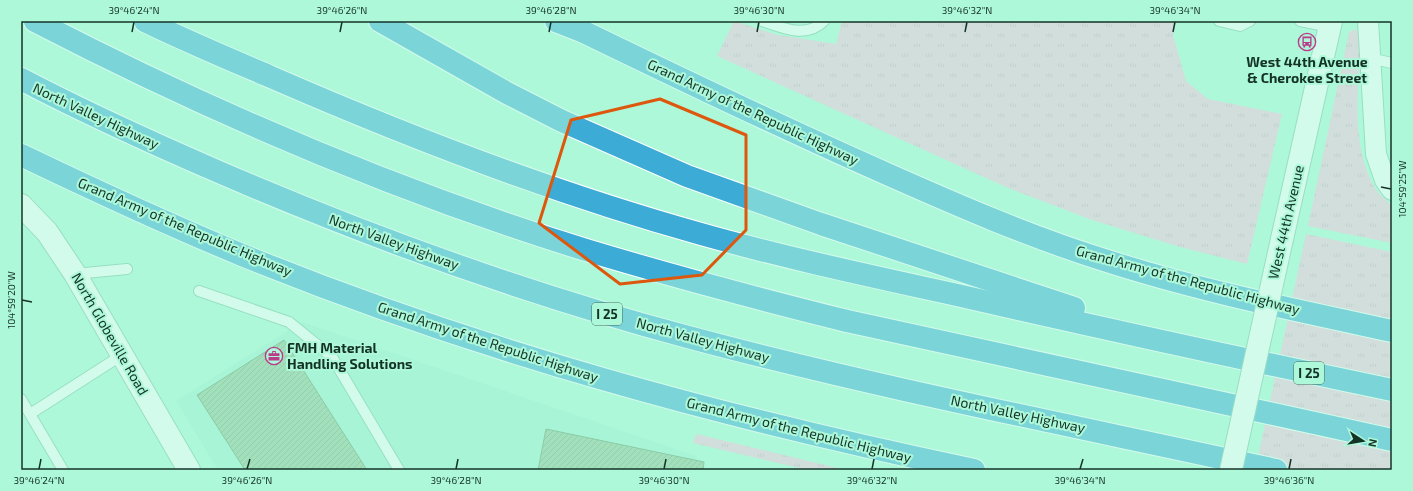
<svg xmlns="http://www.w3.org/2000/svg" width="1413" height="491" font-family="'Exo 2',sans-serif">
<style>
.built{fill:#9df2d0}
.grass{fill:url(#grass-tufts)}
.building{fill:url(#building-hatch);stroke:#629468}
.lines{fill:none;stroke-linecap:round;stroke-linejoin:round}
.lane-casing{stroke:#79c2a5;stroke-width:12}
.street-casing{stroke:#79c2a5;stroke-width:22}
.secondary-casing{stroke:#79c2a5;stroke-width:24}
.highway-casing{stroke:#fff;stroke-width:24}
.lane{stroke:#fff;stroke-width:10}
.street{stroke:#fff;stroke-width:20}
.secondary{stroke:#fff;stroke-width:22}
.highway{stroke:#3cabd5;stroke-width:22}
.secondary-bridge-casing{stroke:#79c2a5;stroke-width:24;stroke-linecap:butt}
.secondary-bridge{stroke:#fff;stroke-width:22}
.marked{fill:none;stroke:#dd570d;stroke-width:3;stroke-linejoin:round}
.ticks{fill:none;stroke:#143327;stroke-width:1.5}
.labels{text-anchor:middle;stroke-width:4;stroke-linejoin:round;paint-order:stroke}
.shield{fill:#aef8da;stroke:#426e5d;stroke-width:1}
.shield-label{font-size:13px;font-weight:bold;fill:#143327}
.poi-label{font-size:14px;font-weight:bold;fill:#143327;stroke:#aef8da}
.street-label{font-size:14px;fill:#143327;stroke:#aef8da}
.neatline{fill:none;stroke:#143327;stroke-width:1.5}
.ticks-label{font-size:10px;text-anchor:middle;fill:#143327}
</style>
<defs>
<pattern id="grass-tufts" width="24" height="20" patternUnits="userSpaceOnUse"><rect width="24" height="20" fill="#fcbedd"/><path d="M3 7l-1-3M5 7V3M7 7l1-3M15 17l-1-3M17 17v-4M19 17l1-3" fill="none" stroke="#d7a4be"/></pattern>
<pattern id="building-hatch" width="6" height="6" patternUnits="userSpaceOnUse"><rect width="6" height="6" fill="#90c495"/><path d="M-1 1l2-2M0 6l6-6M5 7l2-2" fill="none" stroke="#74a07a"/></pattern>
</defs>
<rect width="100%" height="100%" fill="#aef8da"/>
<path class="built" d="M 302,322 L 697,456 L 694,470 L 218,470 L 176,401 Z"/>
<g class="grass">
<path d="M 734,21 L 778,35 L 836,44 L 842,21 L 1175,21 L 1173,35 L 1186,81 L 1208,99 L 1282,114 L 1247,264 L 1180,247 L 1092,220 L 1008,188 L 717,56 Z"/>
<path d="M 1353,30 L 1357,30 L 1362,36 C 1358,83 1350,145 1375,188 C 1379,195 1387,200 1392,206 L 1392,243 L 1308,226 L 1349,32 Z"/>
<path d="M 1306,234 L 1392,252 L 1392,470 L 1255,470 Z"/>
<path d="M 696,434 L 846,470 L 808,470 L 693,443 Z"/>
</g>
<g class="building">
<path d="M 284,340 L 367,470 L 245,470 L 197,395 Z"/>
<path d="M 546,429 L 704,462 L 703,470 L 538,470 Z"/>
</g>
<g class="lines">
<defs>
<g id="lane">
<path d="M 762,21 C 783,28 806,39 824,21"/>
<path d="M 1219,21 L 1240,26 L 1250,21"/>
<path d="M 1300,21 L 1330,27"/>
<path d="M 1369,58 L 1392,63"/>
<path d="M 75,274 L 127,269"/>
<path d="M 199,291 L 289,322 L 332,357 L 399,470"/>
<path d="M 21,399 L 63,470"/>
<path d="M 30,414 L 122,355"/>
</g>
<path id="street" d="M 1368,21 L 1376,154 L 1385,180 L 1392,190"/>
<g id="secondary">
<path d="M 21,205 L 47,232 L 75,274 L 189,470"/>
<path d="M 1282,239 L 1331,21"/>
</g>
<g id="highway">
<path d="M 35,21 C 209,111 399,192 586,250 C 672,276 759,299 847,321 L 1392,440"/>
<path d="M 145,21 C 186,41 229,59 271,77 C 411,138 554,193 701,234 C 786,258 871,276 957,295 C 1101,328 1247,360 1392,390"/>
<path d="M 380,21 L 507,93 L 562,121 L 687,176 L 821,224 L 1074,308"/>
<path d="M 556,21 L 584,32 C 685,81 785,129 887,174 C 957,205 1028,236 1101,259 C 1196,290 1295,310 1392,331"/>
<path d="M 21,79 C 86,113 152,143 219,172 C 372,238 527,294 688,337 C 882,389 1080,427 1276,470"/>
<path d="M 21,155 C 94,190 167,224 242,255 C 478,351 724,418 974,470"/>
</g>
</defs>
<use href="#lane" class="lane-casing"/>
<use href="#street" class="street-casing"/>
<use href="#secondary" class="secondary-casing"/>
<use href="#highway" class="highway-casing"/>
<use href="#lane" class="lane"/>
<use href="#street" class="street"/>
<use href="#secondary" class="secondary"/>
<use href="#highway" class="highway"/>
<defs>
<path id="secondary-bridge" d="M 1231,470 L 1282,239"/>
</defs>
<use href="#secondary-bridge" class="secondary-bridge-casing"/>
<use href="#secondary-bridge" class="secondary-bridge"/>
</g>
<path d="M0 0H1413V491H0ZM 660,99 L 746,135 L 746,230 L 702,275 L 620,284 L 539,223 L 571,120 Z" fill="#aef8da" fill-opacity=".55" fill-rule="evenodd"/>
<path class="marked" d="M 660,99 L 746,135 L 746,230 L 702,275 L 620,284 L 539,223 L 571,120 Z"/>
<path class="ticks" d="M 132,32 L 134,22M 340,32 L 342,22M 549,32 L 551,22M 757,32 L 759,22M 965,32 L 967,22M 1173,32 L 1175,22M 1381,187 L 1391,189M 22,300 L 32,302M 39,469 L 41,459M 247,469 L 250,459M 456,469 L 458,459M 664,469 L 666,459M 872,469 L 874,459M 1080,469 L 1083,459M 1289,469 L 1291,459"/>
<defs>
<symbol id="bus-ring" viewBox="-11 -11 22 22"><circle r="9.5" fill="#aef8da" stroke="#ba3b88" stroke-width="1.5"/><path d="M-5-6H5V4H4V6H2V4H-2V6H-4V4H-5ZM-3.5-4V0h7V-4ZM-3.5 1.2v1.5H-2V1.2ZM2 1.2v1.5H3.5V1.2Z" fill="#ba3b88"/></symbol>
<symbol id="office-ring" viewBox="-11 -11 22 22"><circle r="9.5" fill="#aef8da" stroke="#ba3b88" stroke-width="1.5"/><path d="M-6-3h4V-5.5h4V-3h4V5H-6ZM-1-4.5V-3h2v-1.5ZM-6 0V1H6V0Z" fill="#ba3b88"/></symbol>
</defs>
<g fill-rule="evenodd">
<use href="#bus-ring" x="1297" y="32" width="20" height="20"/>
<use href="#office-ring" x="264" y="346" width="20" height="20"/>
</g>
<g class="labels">
<g class="shield">
<rect x="592" y="303" width="30" height="22" rx="3"/>
<rect x="1294" y="362" width="30" height="22" rx="3"/>
</g>
<g class="shield-label">
<text x="607" y="319">I 25</text>
<text x="1309" y="378">I 25</text>
</g>
<g class="poi-label">
<text x="1307" y="67">West 44th Avenue<tspan x="1307" dy="16">&amp; Cherokee Street</tspan></text>
<text x="287" y="353" text-anchor="start">FMH Material<tspan x="287" dy="16">Handling Solutions</tspan></text>
</g>
<g class="street-label">
<text transform="translate(753 112) rotate(25)" y="5">Grand Army of the Republic Highway</text>
<text transform="translate(96 116) rotate(25)" y="5">North Valley Highway</text>
<text transform="translate(1286 222) rotate(-77)" y="5">West 44th Avenue</text>
<text transform="translate(185 227) rotate(23)" y="5">Grand Army of the Republic Highway</text>
<text transform="translate(394 242) rotate(20)" y="5">North Valley Highway</text>
<text transform="translate(1188 280) rotate(15)" y="5">Grand Army of the Republic Highway</text>
<text transform="translate(110 334) rotate(60)" y="5">North Globeville Road</text>
<text transform="translate(703 340) rotate(15)" y="5">North Valley Highway</text>
<text transform="translate(488 342) rotate(18)" y="5">Grand Army of the Republic Highway</text>
<text transform="translate(1018 414) rotate(12)" y="5">North Valley Highway</text>
<text transform="translate(799 430) rotate(14)" y="5">Grand Army of the Republic Highway</text>
</g>
</g>
<rect width="1413" height="491" fill="none" stroke="#aef8da" stroke-width="44"/>
<g transform="translate(1363 441) rotate(102)" stroke="#aef8da" stroke-width="3" paint-order="stroke">
<path d="M0-3L7 15L0 10L-7 15Z" fill="#143327"/>
<text y="-6" font-size="11" font-weight="bold" text-anchor="middle" fill="#143327">N</text>
</g>
<rect x="22" y="22" width="1369" height="447" class="neatline"/>
<g class="ticks-label">
<text x="134" y="14">39°46'24"N</text>
<text x="342" y="14">39°46'26"N</text>
<text x="551" y="14">39°46'28"N</text>
<text x="759" y="14">39°46'30"N</text>
<text x="967" y="14">39°46'32"N</text>
<text x="1175" y="14">39°46'34"N</text>
<text transform="translate(1402 189) rotate(-90)" y="4">104°59'25"W</text>
<text transform="translate(11 300) rotate(-90)" y="4">104°59'20"W</text>
<text x="39" y="484">39°46'24"N</text>
<text x="247" y="484">39°46'26"N</text>
<text x="456" y="484">39°46'28"N</text>
<text x="664" y="484">39°46'30"N</text>
<text x="872" y="484">39°46'32"N</text>
<text x="1080" y="484">39°46'34"N</text>
<text x="1289" y="484">39°46'36"N</text>
</g>
</svg>
